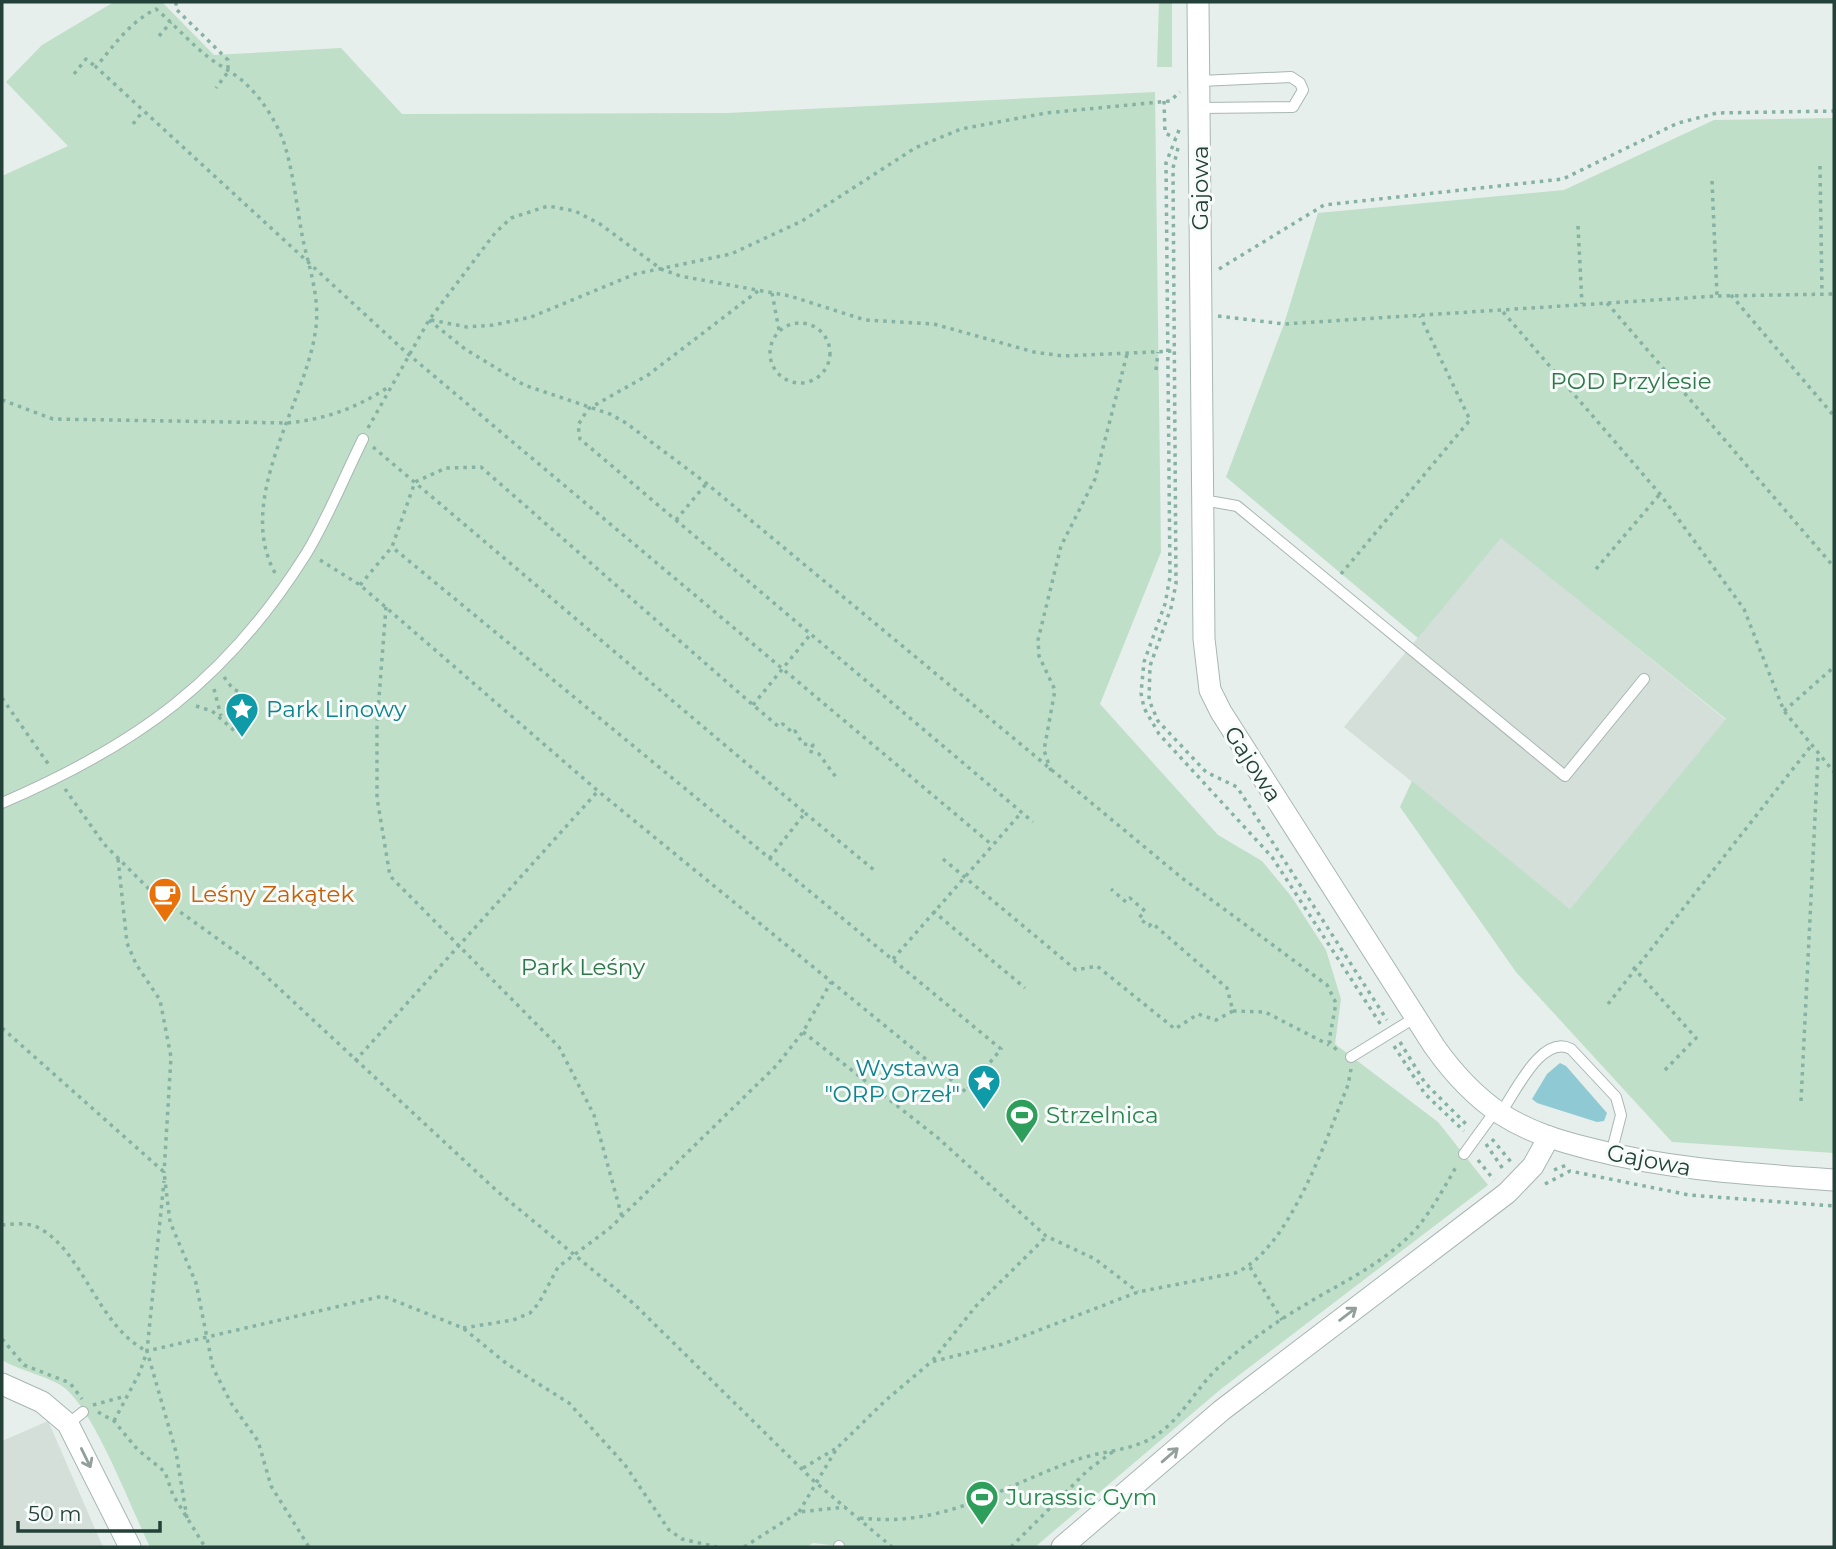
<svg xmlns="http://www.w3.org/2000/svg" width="1836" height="1549" font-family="Montserrat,sans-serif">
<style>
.built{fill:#d4dfda}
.green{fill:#bfdfc8}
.water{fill:#8fc9d3}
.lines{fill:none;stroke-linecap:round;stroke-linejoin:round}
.lane-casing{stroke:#a8b7b2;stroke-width:12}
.street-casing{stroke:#a8b7b2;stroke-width:23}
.path{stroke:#86b2a4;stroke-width:3.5;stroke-dasharray:3.5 5;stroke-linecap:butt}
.lane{stroke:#fff;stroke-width:10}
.street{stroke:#fff;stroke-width:21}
.oneway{stroke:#92a09c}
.labels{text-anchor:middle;stroke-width:6;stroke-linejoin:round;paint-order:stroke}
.street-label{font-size:23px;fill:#244139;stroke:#f7fbf9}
.park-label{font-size:23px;fill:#2e784a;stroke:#f7fbf9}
.culture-label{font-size:23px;fill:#0d838f;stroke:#f7fbf9;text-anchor:start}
.food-label{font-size:23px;fill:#c56008;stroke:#f7fbf9;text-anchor:start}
.leisure-label{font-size:23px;fill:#27864d;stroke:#f7fbf9;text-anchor:start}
</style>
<rect width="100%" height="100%" fill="#e6efeb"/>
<g class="built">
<path d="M 1501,537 L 1726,720 L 1570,909 L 1344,727 Z"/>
<path d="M 48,1421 L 103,1547 L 2,1547 L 2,1441 Z"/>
</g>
<g class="green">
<path d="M 114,2 L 162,2 L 214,55 L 341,48 L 402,114 L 727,113 L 1155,92 L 1161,552 L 1100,704 L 1218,835 L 1262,861 L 1291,896 L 1326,950 L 1341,999 L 1335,1044 L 1438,1122 L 1488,1185 L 1221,1389 L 1035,1547 L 849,1547 L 813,1543 L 807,1547 L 150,1547 C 131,1508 96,1415 66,1389 C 52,1377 20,1371 2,1360 L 2,176 L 68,146 L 6,82 L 42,45 Z"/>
<path d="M 1159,2 L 1172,2 L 1172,67 L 1157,67 Z"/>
<path d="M 1834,118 L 1834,1153 L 1672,1142 L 1516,972 L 1400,807 L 1412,781 L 1570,909 L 1726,719 L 1501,538 L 1418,638 L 1226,477 L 1284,324 L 1318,213 L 1564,190 L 1714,120 Z"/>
</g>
<path class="water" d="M 1560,1063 L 1566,1066 L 1607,1113 L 1604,1121 L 1597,1122 L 1537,1103 L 1532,1099 L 1547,1074 Z"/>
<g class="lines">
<defs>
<g id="lane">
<path d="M 1199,108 L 1293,107 L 1303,90 L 1300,83 L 1291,77 L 1200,81"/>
<path d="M 1203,500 L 1237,506 L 1565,776 L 1644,679"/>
<path d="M 2,803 C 137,745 227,680 306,554 C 328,518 344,477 363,439"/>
<path d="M 1351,1057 L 1416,1017"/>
<path d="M 1500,1114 C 1515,1093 1542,1033 1571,1049 L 1616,1097 L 1621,1115 L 1611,1154"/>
<path d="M 1464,1154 L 1496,1110"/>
<path d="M 68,1424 L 83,1412"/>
<path d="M 839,1547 L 839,1546"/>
</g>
<g id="street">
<path d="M 1198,2 L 1204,639 L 1210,690 L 1221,712 L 1434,1046 C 1453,1073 1474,1096 1501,1114 C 1529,1132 1559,1141 1591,1149 C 1671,1170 1752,1174 1834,1180"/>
<path d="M 2,1384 L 42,1402 L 68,1424 L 130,1547"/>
<path d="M 1062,1547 L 1222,1410 L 1507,1193 L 1533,1166 L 1549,1137"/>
</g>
</defs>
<use href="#lane" class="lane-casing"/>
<use href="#street" class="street-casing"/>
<g class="path">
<path d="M 176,2 L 176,9 L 228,60 L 228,72 L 216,88"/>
<path d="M 159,36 L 171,22"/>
<path d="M 74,74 L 86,59 L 96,67"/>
<path d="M 1164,101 L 1165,133 L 1175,138"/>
<path d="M 133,124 L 143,111"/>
<path d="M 1179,130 L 1166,163 L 1170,577 L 1165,604 L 1144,662 L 1141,693 L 1144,708 L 1159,734 L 1272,857 L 1381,1025"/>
<path d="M 1178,148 L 1173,168 L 1176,584 L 1171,608 L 1150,666 L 1149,700 L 1158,721 L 1206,772 L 1237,787 L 1387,1020"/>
<path d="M 1820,166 L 1822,294"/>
<path d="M 1712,181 L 1717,296"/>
<path d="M 1578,226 L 1582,304"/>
<path d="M 1219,269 L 1324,205 L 1563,179 L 1678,123 L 1717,113 L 1834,111"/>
<path d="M 758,291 L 648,375 L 588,409 L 578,425 L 580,439 L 1033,822"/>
<path d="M 772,293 L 779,330"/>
<path d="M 1731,295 L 1834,416"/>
<path d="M 1607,303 L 1834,567"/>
<path d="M 1503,312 L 1660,494 L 1744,609 L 1784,711 L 1834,772"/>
<path d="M 1218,316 L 1284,324 L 1717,296 L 1834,294"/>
<path d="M 429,320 L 465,349 L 524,385 L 610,414 L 626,423 L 706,483 L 1182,878 L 1327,985 L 1336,1003 L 1329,1041 L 1339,1053"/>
<path d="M 431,320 L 467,327 L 493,325 L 531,317 L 635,274 L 731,254 L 802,221 L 915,148 L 961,129 L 1046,113 L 1170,101 L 1180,92"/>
<circle cx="800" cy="353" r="30"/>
<path d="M 1156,370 L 1158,352"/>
<path d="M 2,400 L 53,419 L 287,423 C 326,419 354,409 387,388"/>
<path d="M 368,428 L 429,320 L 495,233 L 511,218 L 548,206 L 575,211 L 600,224 L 661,269 L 680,276 L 790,296 L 865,320 L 934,324 L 1034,352 L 1063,356 L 1174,351"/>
<path d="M 373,447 L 805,813 L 769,859"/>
<path d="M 676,520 L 706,484"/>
<path d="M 320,560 L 360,585 L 598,791 L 966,1092 L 1001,1049 L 392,547"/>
<path d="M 1596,569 L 1660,494"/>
<path d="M 275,573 C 235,500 303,407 315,334 C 321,301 310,271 303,240 C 297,209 294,176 285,146 C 278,124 263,100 246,84 C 235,73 219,66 207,56 C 189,42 174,24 156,9 C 130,22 114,45 96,67 L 408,354 L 991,844"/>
<path d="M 1341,574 L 1470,420 L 1420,316"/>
<path d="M 360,585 L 392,547 L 415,482 L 446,468 L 481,467 L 753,705 L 779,727 L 783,724 L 793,733 L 795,731 L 803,744 L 813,745 L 809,751 L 819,754 L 838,780"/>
<path d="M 386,607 L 377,723 L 377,798 L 390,876 L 559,1047 L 594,1115 L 622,1217"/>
<path d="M 224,677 L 233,689 L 247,695"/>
<path d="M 214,689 L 221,716"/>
<path d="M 2,698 L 49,765"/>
<path d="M 753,705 L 810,635"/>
<path d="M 196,706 L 212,711 L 237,733"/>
<path d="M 1784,711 L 1834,667"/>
<path d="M 1051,771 L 1044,750 L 1055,690 L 1039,656 L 1038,640 L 1061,546 L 1095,479 L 1127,354"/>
<path d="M 65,789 L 104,844 L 151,891 L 254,965 L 497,1191 L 634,1304 L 815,1482 L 892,1547"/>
<path d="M 805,813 L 874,870"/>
<path d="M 118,859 L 127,943 L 136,964 L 160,1000 L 171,1057 L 164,1173"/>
<path d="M 943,859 L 1076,970 L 1097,966 L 1175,1029 L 1198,1014 L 1216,1020 L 1233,1011 L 1227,988 L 1152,923 L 1149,926 L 1139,918 L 1145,911 L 1130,898 L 1126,902 L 1111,889"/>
<path d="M 933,911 L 1025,988"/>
<path d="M 893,959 L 1021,813"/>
<path d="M 1633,967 L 1696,1038 L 1665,1070"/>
<path d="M 1608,1004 L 1811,746"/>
<path d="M 1233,1011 L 1265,1012 L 1329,1045"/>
<path d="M 2,1028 L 164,1172 L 170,1222 L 196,1283 L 213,1368 L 231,1403 L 258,1441 L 271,1486 L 309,1547"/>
<path d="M 803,1032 L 938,1138 L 1046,1236 L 1095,1259 L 1138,1292"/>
<path d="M 1400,1042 L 1425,1083 L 1467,1125"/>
<path d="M 1394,1046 L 1425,1094 L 1464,1131"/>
<path d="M 355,1061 L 598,791"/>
<path d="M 1801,1101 L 1818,756"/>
<path d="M 1492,1139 L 1511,1162"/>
<path d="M 1486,1144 L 1503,1169"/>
<path d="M 1478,1160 L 1494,1180"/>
<path d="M 1554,1170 L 1569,1164"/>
<path d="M 1545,1184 L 1570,1171 L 1689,1195 L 1834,1206"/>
<path d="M 2,1225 C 14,1224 28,1222 39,1228 C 83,1251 98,1327 147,1351"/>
<path d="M 1250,1267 L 1282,1320"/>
<path d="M 463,1328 L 513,1320 L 530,1313 L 539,1303 L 558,1267 L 610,1228 L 777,1065 L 803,1032 L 831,982"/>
<path d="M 2,1339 L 24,1365 L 70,1383 L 82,1399"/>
<path d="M 933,1360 L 976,1306 L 1046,1237"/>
<path d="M 93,1405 L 126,1396"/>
<path d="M 98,1412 L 114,1421 L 137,1449 L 165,1472 L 173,1495 L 205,1547"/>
<path d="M 114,1421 L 140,1372 L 147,1351 L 164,1181"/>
<path d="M 803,1468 L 835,1449"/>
<path d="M 799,1512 L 837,1448 L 886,1400 L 931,1362 L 1003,1344 L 1138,1292 L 1235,1273 C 1289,1251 1327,1137 1348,1085 L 1351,1069"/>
<path d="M 187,1518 L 176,1452 L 147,1351 L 383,1296 L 463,1328 L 507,1364 L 569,1403 L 625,1465 L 669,1530 L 682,1539 L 717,1547"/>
<path d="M 860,1518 C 945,1528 1000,1487 1076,1460 C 1100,1451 1130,1451 1152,1438 C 1182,1420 1196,1387 1221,1365 C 1246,1344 1275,1322 1303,1306 C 1342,1282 1384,1264 1416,1229 C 1432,1210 1444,1188 1456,1167"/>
<path d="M 744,1547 L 799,1512 L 845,1507"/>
<path d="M 1011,1547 L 1088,1470 L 1115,1450"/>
</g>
<use href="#lane" class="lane"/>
<use href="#street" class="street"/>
</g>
<defs><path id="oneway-shaft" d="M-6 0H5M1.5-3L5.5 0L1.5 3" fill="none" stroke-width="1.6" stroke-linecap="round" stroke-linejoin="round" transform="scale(1.75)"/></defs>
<g class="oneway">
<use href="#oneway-shaft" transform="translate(1348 1314) rotate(-37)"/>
<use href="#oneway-shaft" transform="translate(1170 1455) rotate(-41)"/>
<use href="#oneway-shaft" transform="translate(86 1458) rotate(64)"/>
</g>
<defs>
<symbol id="sight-pin" viewBox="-11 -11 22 30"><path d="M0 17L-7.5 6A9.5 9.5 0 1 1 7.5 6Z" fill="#0f9aa8" stroke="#f7fbf9"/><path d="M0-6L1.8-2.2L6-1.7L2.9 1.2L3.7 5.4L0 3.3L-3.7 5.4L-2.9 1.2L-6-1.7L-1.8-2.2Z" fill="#fff"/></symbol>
<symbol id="cafe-pin" viewBox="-11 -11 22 30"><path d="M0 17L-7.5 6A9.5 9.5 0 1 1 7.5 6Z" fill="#e8710a" stroke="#f7fbf9"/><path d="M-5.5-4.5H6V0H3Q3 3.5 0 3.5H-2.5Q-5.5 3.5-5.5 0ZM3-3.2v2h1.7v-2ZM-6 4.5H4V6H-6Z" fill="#fff"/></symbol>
<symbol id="stadium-pin" viewBox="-11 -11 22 30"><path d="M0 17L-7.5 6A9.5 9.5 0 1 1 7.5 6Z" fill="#2e9e5b" stroke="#f7fbf9"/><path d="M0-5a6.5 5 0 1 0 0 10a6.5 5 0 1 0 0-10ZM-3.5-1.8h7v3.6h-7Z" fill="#fff"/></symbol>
</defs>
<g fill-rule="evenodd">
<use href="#sight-pin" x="223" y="690" width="38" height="52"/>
<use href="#cafe-pin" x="146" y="875" width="38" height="52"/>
<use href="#sight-pin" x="965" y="1062" width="38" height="52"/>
<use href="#stadium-pin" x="1003" y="1096" width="38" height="52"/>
<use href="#stadium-pin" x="963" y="1478" width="38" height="52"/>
</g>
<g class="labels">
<g class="street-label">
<text transform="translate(1200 188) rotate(-90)" y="8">Gajowa</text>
<text transform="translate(1253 764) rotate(57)" y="8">Gajowa</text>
<text transform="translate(1649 1160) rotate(11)" y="8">Gajowa</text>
</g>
<g class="park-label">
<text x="1631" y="389">POD Przylesie</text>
<text x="583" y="975">Park Leśny</text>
</g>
<g class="culture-label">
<text x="266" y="717">Park Linowy</text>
<text x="960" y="1076" text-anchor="end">Wystawa<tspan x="960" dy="26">"ORP Orzeł"</tspan></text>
</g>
<g class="food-label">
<text x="190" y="902">Leśny Zakątek</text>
</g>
<g class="leisure-label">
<text x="1046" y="1123">Strzelnica</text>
<text x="1006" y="1505">Jurassic Gym</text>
</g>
</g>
<rect width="1836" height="1549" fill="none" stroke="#244139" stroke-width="7"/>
<path d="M18 1521v10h142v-10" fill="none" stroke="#244139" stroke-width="3.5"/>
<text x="28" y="1521" font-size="21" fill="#244139" stroke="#f7fbf9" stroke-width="5" paint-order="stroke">50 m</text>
</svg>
